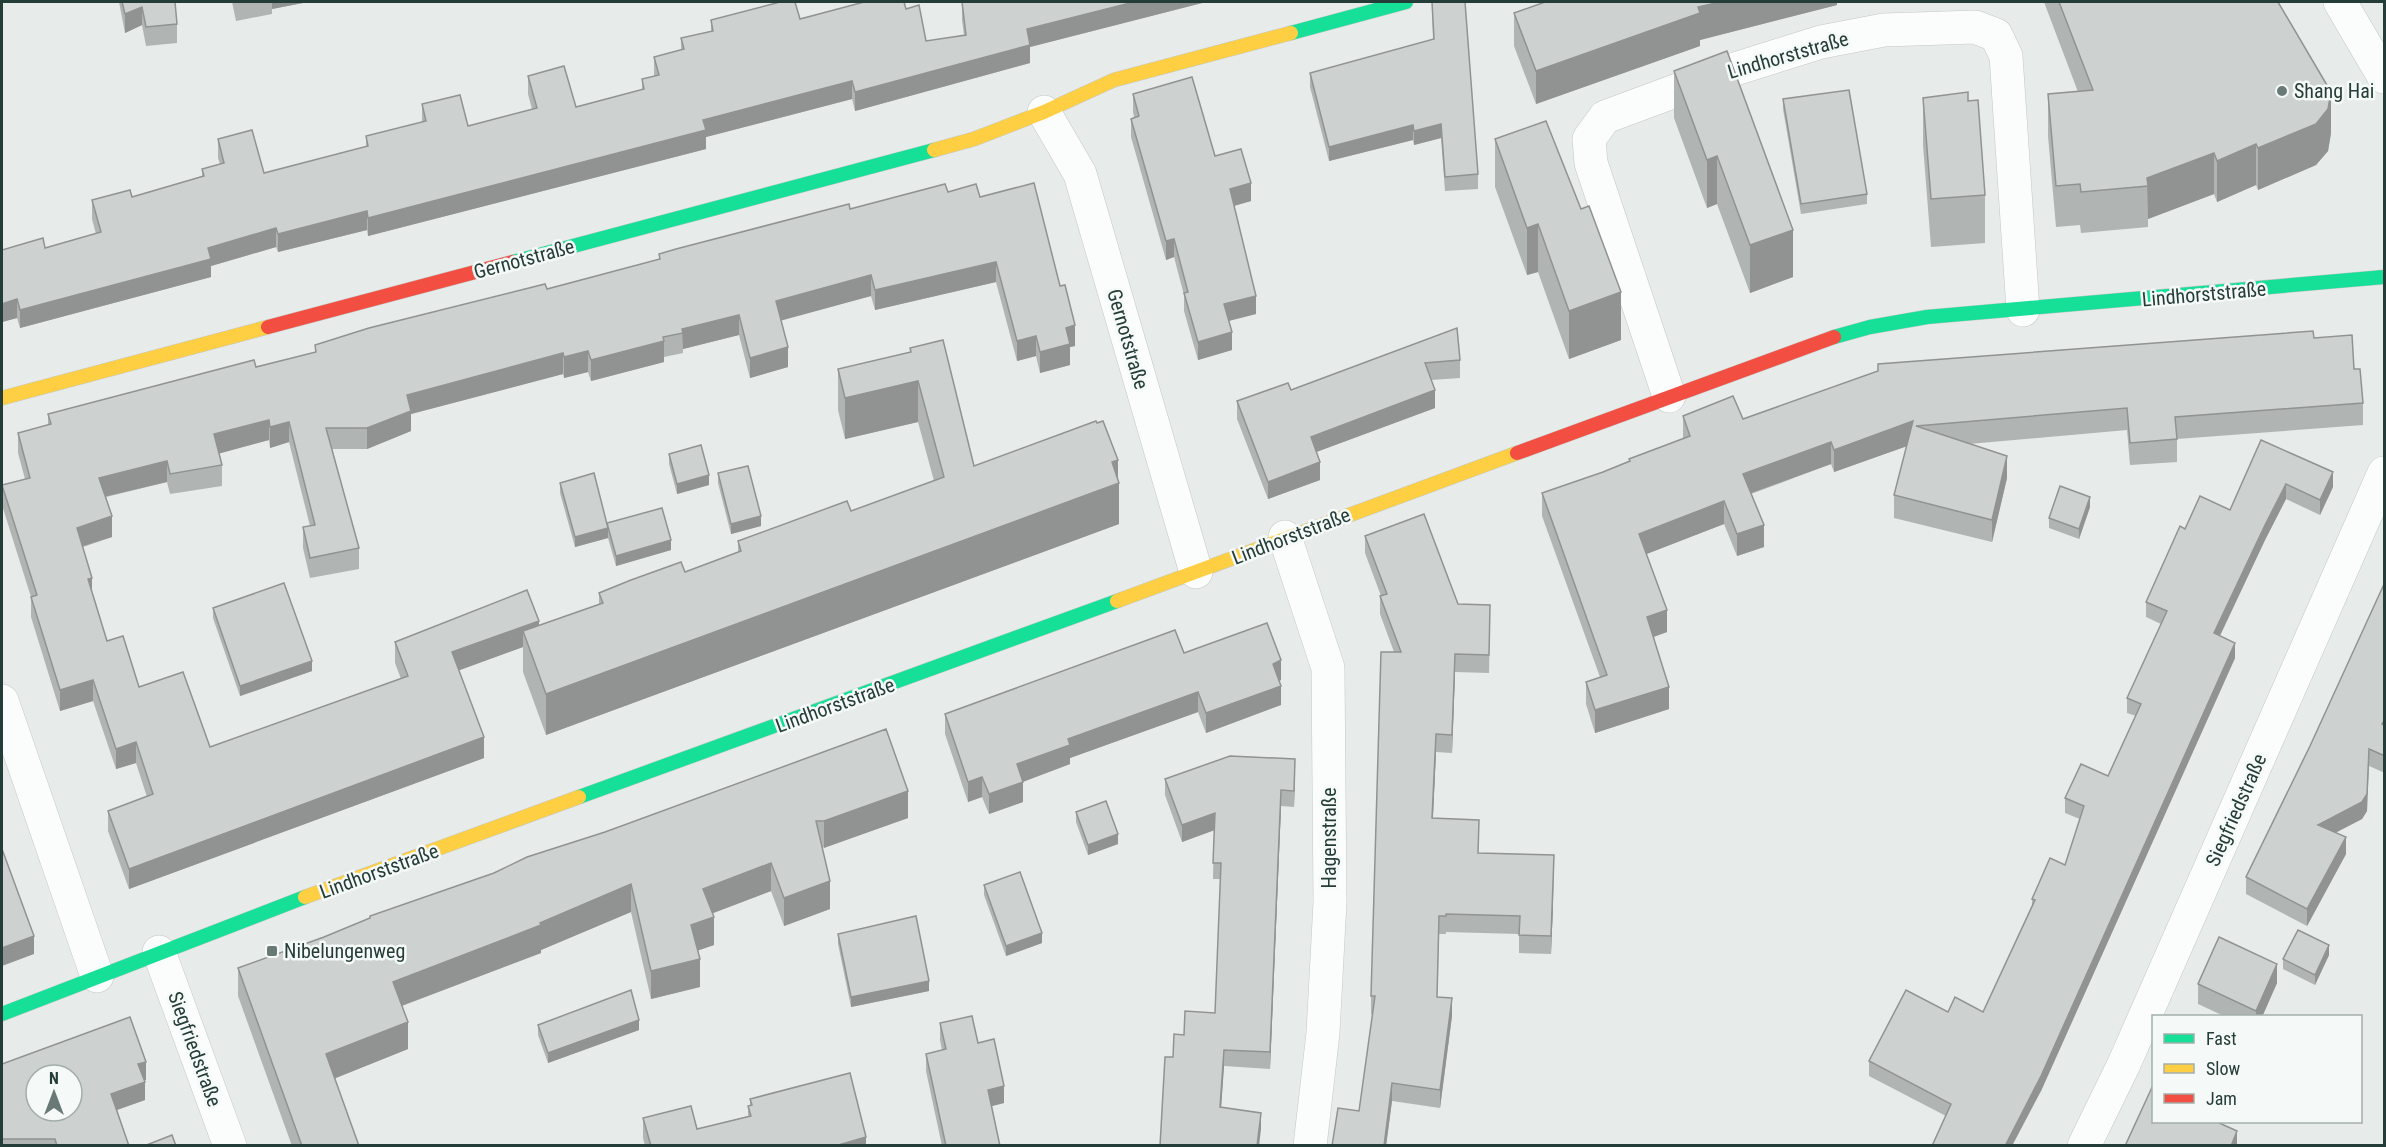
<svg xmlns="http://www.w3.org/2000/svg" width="2386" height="1147" font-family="'Roboto Condensed',sans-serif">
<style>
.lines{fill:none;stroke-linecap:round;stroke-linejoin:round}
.street-casing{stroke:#c4c8c6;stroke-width:34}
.fast-casing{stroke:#c2c8c6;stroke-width:15}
.slow-casing{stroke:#c2c8c6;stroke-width:15}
.jam-casing{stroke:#c2c8c6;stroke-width:15}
.street{stroke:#fbfcfc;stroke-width:33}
.fast{stroke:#16e098;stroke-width:14}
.slow{stroke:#ffcf43;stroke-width:14}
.jam{stroke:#f24e42;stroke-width:14}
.wall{fill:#b0b5b3}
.shaded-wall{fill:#909392}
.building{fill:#cdd2d0;stroke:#909392;stroke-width:1.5;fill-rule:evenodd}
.poi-dot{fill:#697a76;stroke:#f5f9f7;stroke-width:2}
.labels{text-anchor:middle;stroke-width:5;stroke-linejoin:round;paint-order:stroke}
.street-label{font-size:20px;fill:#253d38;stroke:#f5f9f7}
.poi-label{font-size:20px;fill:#253d38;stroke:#f5f9f7;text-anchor:start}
</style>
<rect width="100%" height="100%" fill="#e7ebe9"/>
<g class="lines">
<defs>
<g id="street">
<path d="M 2340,2 L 2384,77"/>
<path d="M 1044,112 L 1080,174 L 1196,572"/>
<path d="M 1669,396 L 1591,163 L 1589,139 L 1605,117 L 1732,70 L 1821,42 L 1884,30 L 1975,27 L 1996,35 L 2006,56 L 2023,310"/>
<path d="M 1285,537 L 1328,668 L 1330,902 L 1323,1033 L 1310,1146"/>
<path d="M 2,701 L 97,976"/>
<path d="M 159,952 L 230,1146"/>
<path d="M 2084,1146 L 2124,1064 L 2384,473"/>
</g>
<g id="fast">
<path d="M 1291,33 L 1406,2"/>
<path d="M 513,262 L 934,150"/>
<path d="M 1834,337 L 1870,327 L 1927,317 L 2384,277"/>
<path d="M 579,797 L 1117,601"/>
<path d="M 2,1014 L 305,897"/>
</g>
<g id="slow">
<path d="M 934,150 L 974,139 L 1044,112 L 1114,80 L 1291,33"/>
<path d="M 2,398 L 268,327"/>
<path d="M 1117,601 L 1517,453"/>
<path d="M 305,897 L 579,797"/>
</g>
<g id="jam">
<path d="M 268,327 L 513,262"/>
<path d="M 1517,453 L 1834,337"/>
</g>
</defs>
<use href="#street" class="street-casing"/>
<use href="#fast" class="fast-casing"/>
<use href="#slow" class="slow-casing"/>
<use href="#jam" class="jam-casing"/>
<use href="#street" class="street"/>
<use href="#fast" class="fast"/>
<use href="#slow" class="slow"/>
<use href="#jam" class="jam"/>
</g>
<g class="wall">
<path d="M 119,2 L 175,2 L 177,24 L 177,43 L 146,46 L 142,25 L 125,33 Z"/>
<path d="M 232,2 L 308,2 L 272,9 L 272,14 L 236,21 Z"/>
<path d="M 962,2 L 1206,2 L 1030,47 L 1030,63 L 855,111 L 852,99 L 706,137 L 706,149 L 368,236 L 367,230 L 278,252 L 276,247 L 211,266 L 211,277 L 20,328 L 17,318 L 2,322 L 45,248 L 96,234 L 92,219 L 92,200 L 132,197 L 202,176 L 202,169 L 220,164 L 218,158 L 218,139 L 264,173 L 366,147 L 366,136 L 422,122 L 422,104 L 468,126 L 532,109 L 528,94 L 528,76 L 576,107 L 642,90 L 642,79 L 654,76 L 654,57 L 681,50 L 681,38 L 711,31 L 711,20 L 800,19 L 906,9 L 926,41 L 964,35 L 962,20 Z"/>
<path d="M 1432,2 L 1478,174 L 1478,189 L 1445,191 L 1441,138 L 1414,145 L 1413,140 L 1329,161 L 1310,87 L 1310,73 L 1433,40 Z"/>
<path d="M 1545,2 L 1846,2 L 1837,3 L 1837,5 L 1700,40 L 1700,46 L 1536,104 L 1514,46 L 1514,13 Z"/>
<path d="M 2044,2 L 2278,2 L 2331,133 L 2328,151 L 2316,165 L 2258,190 L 2256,185 L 2217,202 L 2214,194 L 2148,219 L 2148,227 L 2081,233 L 2080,225 L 2056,227 L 2048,136 L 2048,94 L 2078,92 Z"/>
<path d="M 1674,71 L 1793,277 L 1750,293 L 1717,204 L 1707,208 L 1674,118 Z"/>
<path d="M 1133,94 L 1215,156 L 1251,201 L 1234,206 L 1256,314 L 1229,321 L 1232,350 L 1198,360 L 1184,311 L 1184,295 L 1174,257 L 1166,260 L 1131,137 L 1131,119 L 1134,117 L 1133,112 Z"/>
<path d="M 1923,98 L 1968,101 L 1985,195 L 1985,243 L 1931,247 L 1923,145 Z"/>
<path d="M 1783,99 L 1867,194 L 1867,204 L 1801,214 L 1783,109 Z"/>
<path d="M 1495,139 L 1621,340 L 1569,359 L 1538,272 L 1527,275 L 1495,187 Z"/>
<path d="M 948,192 L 980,197 L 1075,346 L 1070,347 L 1070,365 L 1040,373 L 1036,356 L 1017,361 L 996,282 L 875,310 L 871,296 L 781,320 L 788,367 L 750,378 L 739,335 L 683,349 L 683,353 L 664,357 L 664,362 L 591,381 L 588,372 L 564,378 L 563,374 L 411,414 L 411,431 L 367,449 L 332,449 L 359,548 L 359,569 L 310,578 L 303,548 L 303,527 L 310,526 L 289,442 L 270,448 L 269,440 L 219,453 L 222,465 L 222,486 L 170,494 L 167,482 L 106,497 L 112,537 L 83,547 L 92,593 L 107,641 L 139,687 L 210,747 L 401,679 L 395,663 L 395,642 L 539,626 L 599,604 L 599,593 L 685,572 L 738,552 L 738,541 L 851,511 L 934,481 L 918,422 L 845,439 L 838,410 L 838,369 L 910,352 L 910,348 L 974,466 L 1118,477 L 1119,524 L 546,735 L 523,672 L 523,647 L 458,670 L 484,758 L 129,889 L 108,831 L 108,811 L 147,797 L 136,763 L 116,769 L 93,701 L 60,711 L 31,617 L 31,597 L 2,505 L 2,485 L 25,479 L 18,453 L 18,433 L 48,425 L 48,414 L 315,353 L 315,345 L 547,289 L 659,259 L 659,254 L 850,209 Z"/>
<path d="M 1457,328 L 1460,360 L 1460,378 L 1431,380 L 1435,408 L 1316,452 L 1320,480 L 1268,499 L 1237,419 L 1237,401 L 1291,390 Z"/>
<path d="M 2314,338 L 2354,369 L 2363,403 L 2363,425 L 2177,439 L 2177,462 L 2130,465 L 2127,430 L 1969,444 L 2007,478 L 1992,542 L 1894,518 L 1894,495 L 1907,446 L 1834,472 L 1831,464 L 1751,494 L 1764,547 L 1737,556 L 1724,524 L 1646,554 L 1667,632 L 1654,637 L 1669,709 L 1595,733 L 1586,704 L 1586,682 L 1600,677 L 1542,516 L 1542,493 L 1603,472 L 1629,462 L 1629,459 L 1683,439 L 1683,416 L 1743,419 L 1878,371 L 1878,364 Z"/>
<path d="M 2261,440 L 2333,487 L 2320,515 L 2286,499 L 2265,540 L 2220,636 L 2235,658 L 2041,1091 L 1946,1116 L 1869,1076 L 1869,1061 L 1983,1012 L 2032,907 L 2032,899 L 2065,865 L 2080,819 L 2065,813 L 2065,798 L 2108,776 L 2136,716 L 2127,713 L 2127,698 L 2161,624 L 2146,617 L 2146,602 L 2185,529 L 2230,510 Z"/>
<path d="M 669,454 L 709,485 L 677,494 L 669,464 Z"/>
<path d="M 718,473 L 761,526 L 731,534 L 718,483 Z"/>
<path d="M 560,483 L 607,523 L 671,550 L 616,566 L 608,538 L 575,547 L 560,493 Z"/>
<path d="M 2090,507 L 2079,539 L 2049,528 L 2049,518 Z"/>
<path d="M 1365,536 L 1458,604 L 1490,623 L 1489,673 L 1455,672 L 1452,753 L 1436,752 L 1433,818 L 1478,853 L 1553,905 L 1551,954 L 1519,953 L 1519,934 L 1446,932 L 1446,934 L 1439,934 L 1437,997 L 1452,1016 L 1440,1108 L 1392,1101 L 1386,1146 L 1332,1146 L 1359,1111 L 1373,1014 L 1371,1014 L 1371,996 L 1394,652 L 1380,614 L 1380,596 L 1381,596 L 1365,553 Z"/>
<path d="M 2385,582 L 2385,773 L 2369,766 L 2367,811 L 2362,819 L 2336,832 L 2346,854 L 2307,926 L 2246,894 L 2246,877 L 2310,746 Z"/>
<path d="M 213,608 L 312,671 L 240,696 L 213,618 Z"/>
<path d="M 1184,653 L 1281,680 L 1279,681 L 1281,705 L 1206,733 L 1198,712 L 1070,758 L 1070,764 L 1023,782 L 1023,802 L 989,814 L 982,797 L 968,802 L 945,734 L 945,714 Z"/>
<path d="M 886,729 L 908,818 L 822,848 L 830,909 L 784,926 L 771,891 L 712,913 L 714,945 L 698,950 L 700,987 L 651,999 L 631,912 L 541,950 L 541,953 L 402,1006 L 408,1049 L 335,1078 L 359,1146 L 292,1146 L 238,996 L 238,968 L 324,937 L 370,918 L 370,916 L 494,873 Z"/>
<path d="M 1295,775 L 1294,807 L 1281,806 L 1270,1069 L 1224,1066 L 1221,1108 L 1261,1129 L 1160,1146 L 1173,1057 L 1184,1035 L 1215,1013 L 1221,879 L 1213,879 L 1214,830 L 1182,842 L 1165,795 L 1165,779 Z"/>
<path d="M 1076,812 L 1118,844 L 1088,855 L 1076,822 Z"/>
<path d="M 984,885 L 1042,943 L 1006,956 L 984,895 Z"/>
<path d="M 838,934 L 929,991 L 851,1007 L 838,944 Z"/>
<path d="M 2329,955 L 2315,985 L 2283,969 L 2283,959 Z"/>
<path d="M 2277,983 L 2262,1017 L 2226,1017 L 2198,1004 L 2198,984 Z"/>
<path d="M 940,1023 L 978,1043 L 1004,1103 L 992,1106 L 1000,1146 L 942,1146 L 926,1071 L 926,1054 L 942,1050 L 940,1040 Z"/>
<path d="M 538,1025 L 639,1030 L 548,1063 L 538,1035 Z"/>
<path d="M 2,1064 L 146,1080 L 144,1080 L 145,1100 L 117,1110 L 129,1146 L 2,1146 Z"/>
<path d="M 750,1099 L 866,1146 L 645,1146 L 643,1138 L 643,1118 L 697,1129 L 748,1116 L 748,1106 L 750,1106 Z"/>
</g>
<g class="shaded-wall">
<path d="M 272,2 L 308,2 L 272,9 Z"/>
<path d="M 1134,2 L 1206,2 L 1030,47 L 1030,63 L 855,111 L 855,92 L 1027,29 Z"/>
<path d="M 1720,2 L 1837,2 L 1837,5 L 1700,40 L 1700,46 L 1536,104 L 1536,71 L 1698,7 Z"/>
<path d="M 142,7 L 142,25 L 125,33 L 125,14 Z"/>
<path d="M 852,81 L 852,99 L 706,137 L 706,149 L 368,236 L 368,218 L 703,120 Z"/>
<path d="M 2331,92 L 2331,133 L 2328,151 L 2316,165 L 2258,190 L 2258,148 Z"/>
<path d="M 1441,124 L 1441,138 L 1414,145 L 1414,131 Z"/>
<path d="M 1413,125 L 1413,140 L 1329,161 L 1329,147 Z"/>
<path d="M 2256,144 L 2256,185 L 2217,202 L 2217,161 Z"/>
<path d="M 2214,153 L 2214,194 L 2148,219 L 2147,178 Z"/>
<path d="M 1717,156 L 1717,204 L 1707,208 L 1707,160 Z"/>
<path d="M 1251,183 L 1251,201 L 1230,207 L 1230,189 Z"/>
<path d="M 367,211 L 367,230 L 278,252 L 278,234 Z"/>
<path d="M 1538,224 L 1538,272 L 1527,275 L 1527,228 Z"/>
<path d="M 276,228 L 276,247 L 211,266 L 211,277 L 20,328 L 20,310 L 208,248 Z"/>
<path d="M 1793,230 L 1793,277 L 1750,293 L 1750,245 Z"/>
<path d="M 1174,239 L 1174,257 L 1166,260 L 1166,241 Z"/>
<path d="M 996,262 L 996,282 L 875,310 L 875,290 Z"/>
<path d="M 871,275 L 871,296 L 776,322 L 776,301 Z"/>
<path d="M 1621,292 L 1621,340 L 1569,359 L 1569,311 Z"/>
<path d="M 1256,296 L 1256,314 L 1224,322 L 1224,304 Z"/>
<path d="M 17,299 L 17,318 L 2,322 L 2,304 Z"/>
<path d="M 739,315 L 739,335 L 683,349 L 682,329 Z"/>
<path d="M 1075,325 L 1075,346 L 1070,347 L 1070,365 L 1040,373 L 1040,352 L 1066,328 Z"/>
<path d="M 1232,332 L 1232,350 L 1198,360 L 1198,342 Z"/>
<path d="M 1036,336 L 1036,356 L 1017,361 L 1017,341 Z"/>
<path d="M 664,341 L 664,362 L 591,381 L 591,360 Z"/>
<path d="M 788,347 L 788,367 L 750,378 L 750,358 Z"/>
<path d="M 588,351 L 588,372 L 564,378 L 564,357 Z"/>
<path d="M 563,353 L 563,374 L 411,414 L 411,431 L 367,449 L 367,428 L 407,395 Z"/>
<path d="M 918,381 L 918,422 L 845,439 L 845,398 Z"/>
<path d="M 1435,390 L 1435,408 L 1311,454 L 1311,437 Z"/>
<path d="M 269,420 L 269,440 L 214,455 L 214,434 Z"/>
<path d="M 1913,421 L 1913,444 L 1834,472 L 1834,450 Z"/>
<path d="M 289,422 L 289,442 L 270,448 L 270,427 Z"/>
<path d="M 1831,442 L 1831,464 L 1743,496 L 1743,474 Z"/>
<path d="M 2007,456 L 2007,478 L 1992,542 L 1992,520 Z"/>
<path d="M 1118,460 L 1118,483 L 1119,483 L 1119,524 L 546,735 L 546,694 Z"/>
<path d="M 167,461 L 167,482 L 99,498 L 99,478 Z"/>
<path d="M 1320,462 L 1320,480 L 1268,499 L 1268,482 Z"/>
<path d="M 2333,472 L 2333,487 L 2320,515 L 2320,500 Z"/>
<path d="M 709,475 L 709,485 L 677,494 L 677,484 Z"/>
<path d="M 2286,484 L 2286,499 L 2265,540 L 2214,648 L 2214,633 L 2265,525 Z"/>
<path d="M 2090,497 L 2090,507 L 2079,539 L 2079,529 Z"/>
<path d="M 1724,501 L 1724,524 L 1639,557 L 1639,534 Z"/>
<path d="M 112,516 L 112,537 L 77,548 L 77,528 Z"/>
<path d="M 761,516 L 761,526 L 731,534 L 731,524 Z"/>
<path d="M 1764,525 L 1764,547 L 1737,556 L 1737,534 Z"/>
<path d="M 608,528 L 608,538 L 575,547 L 575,537 Z"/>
<path d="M 671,540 L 671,550 L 616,566 L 616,556 Z"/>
<path d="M 92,578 L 92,598 L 88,579 Z"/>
<path d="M 1667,610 L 1667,632 L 1647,639 L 1647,617 Z"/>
<path d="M 539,621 L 539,641 L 523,631 L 523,647 L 452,673 L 452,652 Z"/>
<path d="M 2235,643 L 2235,658 L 2041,1091 L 2012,1146 L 2005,1146 Z"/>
<path d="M 1455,654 L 1455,672 L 1452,753 L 1452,735 Z"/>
<path d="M 1281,660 L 1281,680 L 1273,684 L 1273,664 Z"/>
<path d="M 312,661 L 312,671 L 240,696 L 240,686 Z"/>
<path d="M 93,680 L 93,701 L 60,711 L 60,690 Z"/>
<path d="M 1281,686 L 1281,705 L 1206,733 L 1206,713 Z"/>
<path d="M 1669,687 L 1669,709 L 1595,733 L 1595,710 Z"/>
<path d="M 1198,692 L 1198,712 L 1070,758 L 1070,764 L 1017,784 L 1017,764 L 1068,739 Z"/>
<path d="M 1436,734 L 1436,752 L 1432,836 L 1432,818 Z"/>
<path d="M 484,737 L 484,758 L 129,889 L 129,869 Z"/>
<path d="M 136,742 L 136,763 L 116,769 L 116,749 Z"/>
<path d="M 2369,749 L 2367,811 L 2362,819 L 2318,842 L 2318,825 Z"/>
<path d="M 1295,759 L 1295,775 L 1294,807 L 1294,791 Z"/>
<path d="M 982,777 L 982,797 L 968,802 L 968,782 Z"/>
<path d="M 1023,782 L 1023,802 L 989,814 L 989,794 Z"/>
<path d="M 1281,790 L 1281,806 L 1270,1069 L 1270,1052 Z"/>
<path d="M 908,791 L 908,818 L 824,848 L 824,821 Z"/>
<path d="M 1215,813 L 1215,830 L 1182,842 L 1182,825 Z"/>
<path d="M 1118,834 L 1118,844 L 1088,855 L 1088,845 Z"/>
<path d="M 2346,837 L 2346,854 L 2307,926 L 2307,909 Z"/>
<path d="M 1554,855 L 1553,905 L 1551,954 L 1551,936 Z"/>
<path d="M 771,863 L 771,891 L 703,917 L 703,889 Z"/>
<path d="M 830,881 L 830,909 L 784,926 L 784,898 Z"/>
<path d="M 631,884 L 631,912 L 541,950 L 541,953 L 393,1009 L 393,982 L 540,923 Z"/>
<path d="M 714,917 L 714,945 L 691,953 L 691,925 Z"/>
<path d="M 1042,933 L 1042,943 L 1006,956 L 1006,946 Z"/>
<path d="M 34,936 L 34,954 L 2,966 L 2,948 Z"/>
<path d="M 2329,945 L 2329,955 L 2315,985 L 2315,975 Z"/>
<path d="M 700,959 L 700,987 L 651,999 L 651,971 Z"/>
<path d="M 2277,964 L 2277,983 L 2262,1017 L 2256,1017 L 2256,1011 Z"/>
<path d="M 929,981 L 929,991 L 851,1007 L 851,997 Z"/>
<path d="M 1452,998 L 1452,1016 L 1440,1108 L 1440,1090 Z"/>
<path d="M 639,1020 L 639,1030 L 548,1063 L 548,1053 Z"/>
<path d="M 408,1022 L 408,1049 L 326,1082 L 326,1054 Z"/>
<path d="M 1224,1050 L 1224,1066 L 1220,1124 L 1220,1107 Z"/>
<path d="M 146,1062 L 146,1080 L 138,1082 L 138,1064 Z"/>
<path d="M 145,1082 L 145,1100 L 111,1112 L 111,1094 Z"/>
<path d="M 1392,1083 L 1392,1101 L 1386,1146 L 1384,1146 Z"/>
<path d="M 1004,1086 L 1004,1103 L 988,1107 L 988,1090 Z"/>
<path d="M 1261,1113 L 1261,1129 L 1259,1146 L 1257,1146 Z"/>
<path d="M 2237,1131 L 2237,1146 L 2231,1146 Z"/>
<path d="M 866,1137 L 866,1146 L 835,1146 Z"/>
</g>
<g class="building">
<path d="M 122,2 L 175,2 L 177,24 L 146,27 L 142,7 L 125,14 Z"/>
<path d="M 780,2 L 795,2 L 800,19 L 864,2 L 904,2 L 906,9 L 919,5 L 926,41 L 966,35 L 962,2 L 1134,2 L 1027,29 L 1030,45 L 855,92 L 852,81 L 703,120 L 706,130 L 368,218 L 367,211 L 278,234 L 276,228 L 208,248 L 211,259 L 20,310 L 17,299 L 2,304 L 2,250 L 43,238 L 45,248 L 101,232 L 92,200 L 130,190 L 132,197 L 204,176 L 202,169 L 224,163 L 218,139 L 252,130 L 264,173 L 368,146 L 366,136 L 426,121 L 422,104 L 460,95 L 468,126 L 537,108 L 528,76 L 564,66 L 576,107 L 644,89 L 642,79 L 659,75 L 654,57 L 684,49 L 681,38 L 713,31 L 711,20 Z"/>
<path d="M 1432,2 L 1465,2 L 1478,174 L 1445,177 L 1441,124 L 1414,131 L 1413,125 L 1329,147 L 1310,73 L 1434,39 Z"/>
<path d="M 1545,2 L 1720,2 L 1698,7 L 1700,13 L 1536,71 L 1514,13 Z"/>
<path d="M 2059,2 L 2278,2 L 2331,92 L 2328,109 L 2316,124 L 2258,148 L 2256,144 L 2217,161 L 2214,153 L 2147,178 L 2148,186 L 2081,192 L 2080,184 L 2056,186 L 2048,94 L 2093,90 Z"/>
<path d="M 1727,51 L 1793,230 L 1750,245 L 1717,156 L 1707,160 L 1674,71 Z"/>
<path d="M 1192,77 L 1215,156 L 1241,149 L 1251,183 L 1230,189 L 1256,296 L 1224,304 L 1232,332 L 1198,342 L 1184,293 L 1188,292 L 1174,239 L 1166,241 L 1131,119 L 1139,116 L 1133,94 Z"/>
<path d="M 1849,90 L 1867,194 L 1801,204 L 1783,99 Z"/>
<path d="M 1968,92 L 1968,101 L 1978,100 L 1985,195 L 1931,199 L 1923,98 Z"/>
<path d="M 1546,121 L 1581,209 L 1589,206 L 1621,292 L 1569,311 L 1538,224 L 1527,228 L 1495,139 Z"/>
<path d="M 1034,183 L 1060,286 L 1065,285 L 1075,325 L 1066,328 L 1070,344 L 1040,352 L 1036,336 L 1017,341 L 996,262 L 875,290 L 871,275 L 776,301 L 788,347 L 750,358 L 739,315 L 682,329 L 683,333 L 663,337 L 664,341 L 591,360 L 588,351 L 564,357 L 563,353 L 407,395 L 411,411 L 367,428 L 326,428 L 359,548 L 310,558 L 303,527 L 315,525 L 289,422 L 270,427 L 269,420 L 214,434 L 222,465 L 170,474 L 167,461 L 99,478 L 112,516 L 77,528 L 92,578 L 88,579 L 107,641 L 123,636 L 139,687 L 183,672 L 210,747 L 408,676 L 395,642 L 527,590 L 539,621 L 452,652 L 484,737 L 129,869 L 108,811 L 153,794 L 136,742 L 116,749 L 93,680 L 60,690 L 31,597 L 37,595 L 2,485 L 30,478 L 18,433 L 51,424 L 48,414 L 254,360 L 256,367 L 316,352 L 315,345 L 369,328 L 545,284 L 547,289 L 660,259 L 659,254 L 676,249 L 849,204 L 850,209 L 945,184 L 948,192 L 976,184 L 980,197 Z"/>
<path d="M 1457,328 L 1460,360 L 1425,363 L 1435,390 L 1311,437 L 1320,462 L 1268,482 L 1237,401 L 1288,383 L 1291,390 Z"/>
<path d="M 2313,331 L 2314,338 L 2352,335 L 2354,369 L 2360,369 L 2363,403 L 2175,417 L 2177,439 L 2130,443 L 2127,408 L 1916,426 L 2007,456 L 1992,520 L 1894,495 L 1913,421 L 1834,450 L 1831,442 L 1743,474 L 1764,525 L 1737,534 L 1724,501 L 1639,534 L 1667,610 L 1647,617 L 1669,687 L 1595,710 L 1586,682 L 1607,675 L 1542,493 L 1603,472 L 1630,461 L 1629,459 L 1690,436 L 1683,416 L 1733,396 L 1743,419 L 1878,371 L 1878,364 Z"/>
<path d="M 943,340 L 974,466 L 1096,421 L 1097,423 L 1103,421 L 1118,460 L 1112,462 L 1119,483 L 546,694 L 523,631 L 603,603 L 599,593 L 631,580 L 681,562 L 685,572 L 741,551 L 738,541 L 847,501 L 851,511 L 944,477 L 918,381 L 845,398 L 838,369 L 911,352 L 910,348 Z"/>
<path d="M 2261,440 L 2333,472 L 2320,500 L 2286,484 L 2265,525 L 2214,633 L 2235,643 L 2041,1076 L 2005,1146 L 1932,1146 L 1951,1104 L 1869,1061 L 1906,990 L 1948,1012 L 1955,997 L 1983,1012 L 2035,900 L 2032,899 L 2050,858 L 2065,865 L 2084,806 L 2065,798 L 2081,764 L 2108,776 L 2141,704 L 2127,698 L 2167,611 L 2146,602 L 2180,526 L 2185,529 L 2200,496 L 2230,510 Z"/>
<path d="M 701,445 L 709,475 L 677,484 L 669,454 Z"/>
<path d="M 748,466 L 761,516 L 731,524 L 718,473 Z"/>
<path d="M 594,473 L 608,528 L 575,537 L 560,483 Z"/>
<path d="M 2060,486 L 2090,497 L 2079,529 L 2049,518 Z"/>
<path d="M 662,508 L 671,540 L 616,556 L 607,523 Z"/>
<path d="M 1424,514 L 1458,604 L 1490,605 L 1489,655 L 1455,654 L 1452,735 L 1436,734 L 1432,818 L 1479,820 L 1478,853 L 1554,855 L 1551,936 L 1519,935 L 1520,916 L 1446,914 L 1446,916 L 1439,916 L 1437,997 L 1452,998 L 1440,1090 L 1392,1083 L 1384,1146 L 1332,1146 L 1338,1108 L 1359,1111 L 1375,996 L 1371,996 L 1381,652 L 1401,652 L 1380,596 L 1387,594 L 1365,536 Z"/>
<path d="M 2385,582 L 2385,719 L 2382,724 L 2385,726 L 2385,756 L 2369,749 L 2367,794 L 2362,802 L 2318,825 L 2346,837 L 2307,909 L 2246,877 L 2310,746 Z"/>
<path d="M 284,583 L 312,661 L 240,686 L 213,608 Z"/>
<path d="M 1267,623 L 1281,660 L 1273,664 L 1281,686 L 1206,713 L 1198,692 L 1068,739 L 1070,745 L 1017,764 L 1023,782 L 989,794 L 982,777 L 968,782 L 945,714 L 1175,630 L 1184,653 Z"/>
<path d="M 886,729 L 908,791 L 824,821 L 816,821 L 830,881 L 784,898 L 771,863 L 703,889 L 714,917 L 691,925 L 700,959 L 651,971 L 631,884 L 540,923 L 541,925 L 393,982 L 408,1022 L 326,1054 L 359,1146 L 302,1146 L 238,968 L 324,937 L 370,918 L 370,916 L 494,873 L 527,857 L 605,832 Z"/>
<path d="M 1230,756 L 1295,759 L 1294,791 L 1281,790 L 1270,1052 L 1224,1050 L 1220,1107 L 1261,1113 L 1257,1146 L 1160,1146 L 1165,1057 L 1173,1057 L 1174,1034 L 1184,1035 L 1185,1011 L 1215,1013 L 1221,863 L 1213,863 L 1215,813 L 1182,825 L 1165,779 Z"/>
<path d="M 1106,801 L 1118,834 L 1088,845 L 1076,812 Z"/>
<path d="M 2,849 L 34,936 L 2,948 Z"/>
<path d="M 1020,872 L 1042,933 L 1006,946 L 984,885 Z"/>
<path d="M 916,916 L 929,981 L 851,997 L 838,934 Z"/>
<path d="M 2298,930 L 2329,945 L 2315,975 L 2283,959 Z"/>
<path d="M 2219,937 L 2277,964 L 2256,1011 L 2198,984 Z"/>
<path d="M 631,990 L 639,1020 L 548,1053 L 538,1025 Z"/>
<path d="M 972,1016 L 978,1043 L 994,1039 L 1004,1086 L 988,1090 L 1000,1146 L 946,1146 L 926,1054 L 946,1049 L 940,1023 Z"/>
<path d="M 130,1017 L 146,1062 L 138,1064 L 145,1082 L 111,1094 L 129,1146 L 57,1146 L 55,1139 L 2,1139 L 2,1064 ZM 36,1075 L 72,1075 L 72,1111 L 36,1111 Z"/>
<path d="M 850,1073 L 866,1137 L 835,1146 L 651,1146 L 643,1118 L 691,1106 L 697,1129 L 751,1116 L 748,1106 L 752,1105 L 750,1099 Z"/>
<path d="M 2154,1083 L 2154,1122 L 2217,1122 L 2237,1131 L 2231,1146 L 2125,1146 Z"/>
<path d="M 172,1135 L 176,1146 L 144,1146 Z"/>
</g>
<g class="poi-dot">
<circle cx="2282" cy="91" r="6"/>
<rect x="266" y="945" width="12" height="12" rx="3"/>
</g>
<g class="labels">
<g class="street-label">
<text transform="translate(1788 55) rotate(-16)" y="7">Lindhorststraße</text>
<text transform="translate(524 259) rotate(-15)" y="7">Gernotstraße</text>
<text transform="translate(2204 294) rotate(-5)" y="7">Lindhorststraße</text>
<text transform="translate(1128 339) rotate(74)" y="7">Gernotstraße</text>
<text transform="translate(1291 536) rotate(-21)" y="7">Lindhorststraße</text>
<text transform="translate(835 705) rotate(-20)" y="7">Lindhorststraße</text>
<text transform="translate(2236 810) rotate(-66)" y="7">Siegfriedstraße</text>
<text transform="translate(1329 838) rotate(-90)" y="7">Hagenstraße</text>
<text transform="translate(379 871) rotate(-20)" y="7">Lindhorststraße</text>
<text transform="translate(195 1049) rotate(70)" y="7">Siegfriedstraße</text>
</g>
<g class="poi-label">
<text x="2294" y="98">Shang Hai</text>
<text x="284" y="958">Nibelungenweg</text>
</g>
</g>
<rect width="2386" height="1147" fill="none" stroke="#253d38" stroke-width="6"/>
<rect x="2152" y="1015" width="210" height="108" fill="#f5f9f7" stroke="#a2aeab" stroke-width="1.5"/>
<rect x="2164" y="1034" width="30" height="9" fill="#16e098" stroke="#a2aeab" stroke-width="1.5"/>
<text x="2206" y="1045" font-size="18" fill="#253d38">Fast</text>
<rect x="2164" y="1064" width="30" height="9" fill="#ffcf43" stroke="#a2aeab" stroke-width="1.5"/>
<text x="2206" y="1075" font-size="18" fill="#253d38">Slow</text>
<rect x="2164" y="1094" width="30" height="9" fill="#f24e42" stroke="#a2aeab" stroke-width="1.5"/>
<text x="2206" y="1105" font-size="18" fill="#253d38">Jam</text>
<g transform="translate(54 1093)"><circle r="28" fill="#f5f9f7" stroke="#a2aeab" stroke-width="1.5"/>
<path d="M0-4.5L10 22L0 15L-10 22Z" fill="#697a76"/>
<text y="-9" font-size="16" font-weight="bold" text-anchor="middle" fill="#253d38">N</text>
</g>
</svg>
